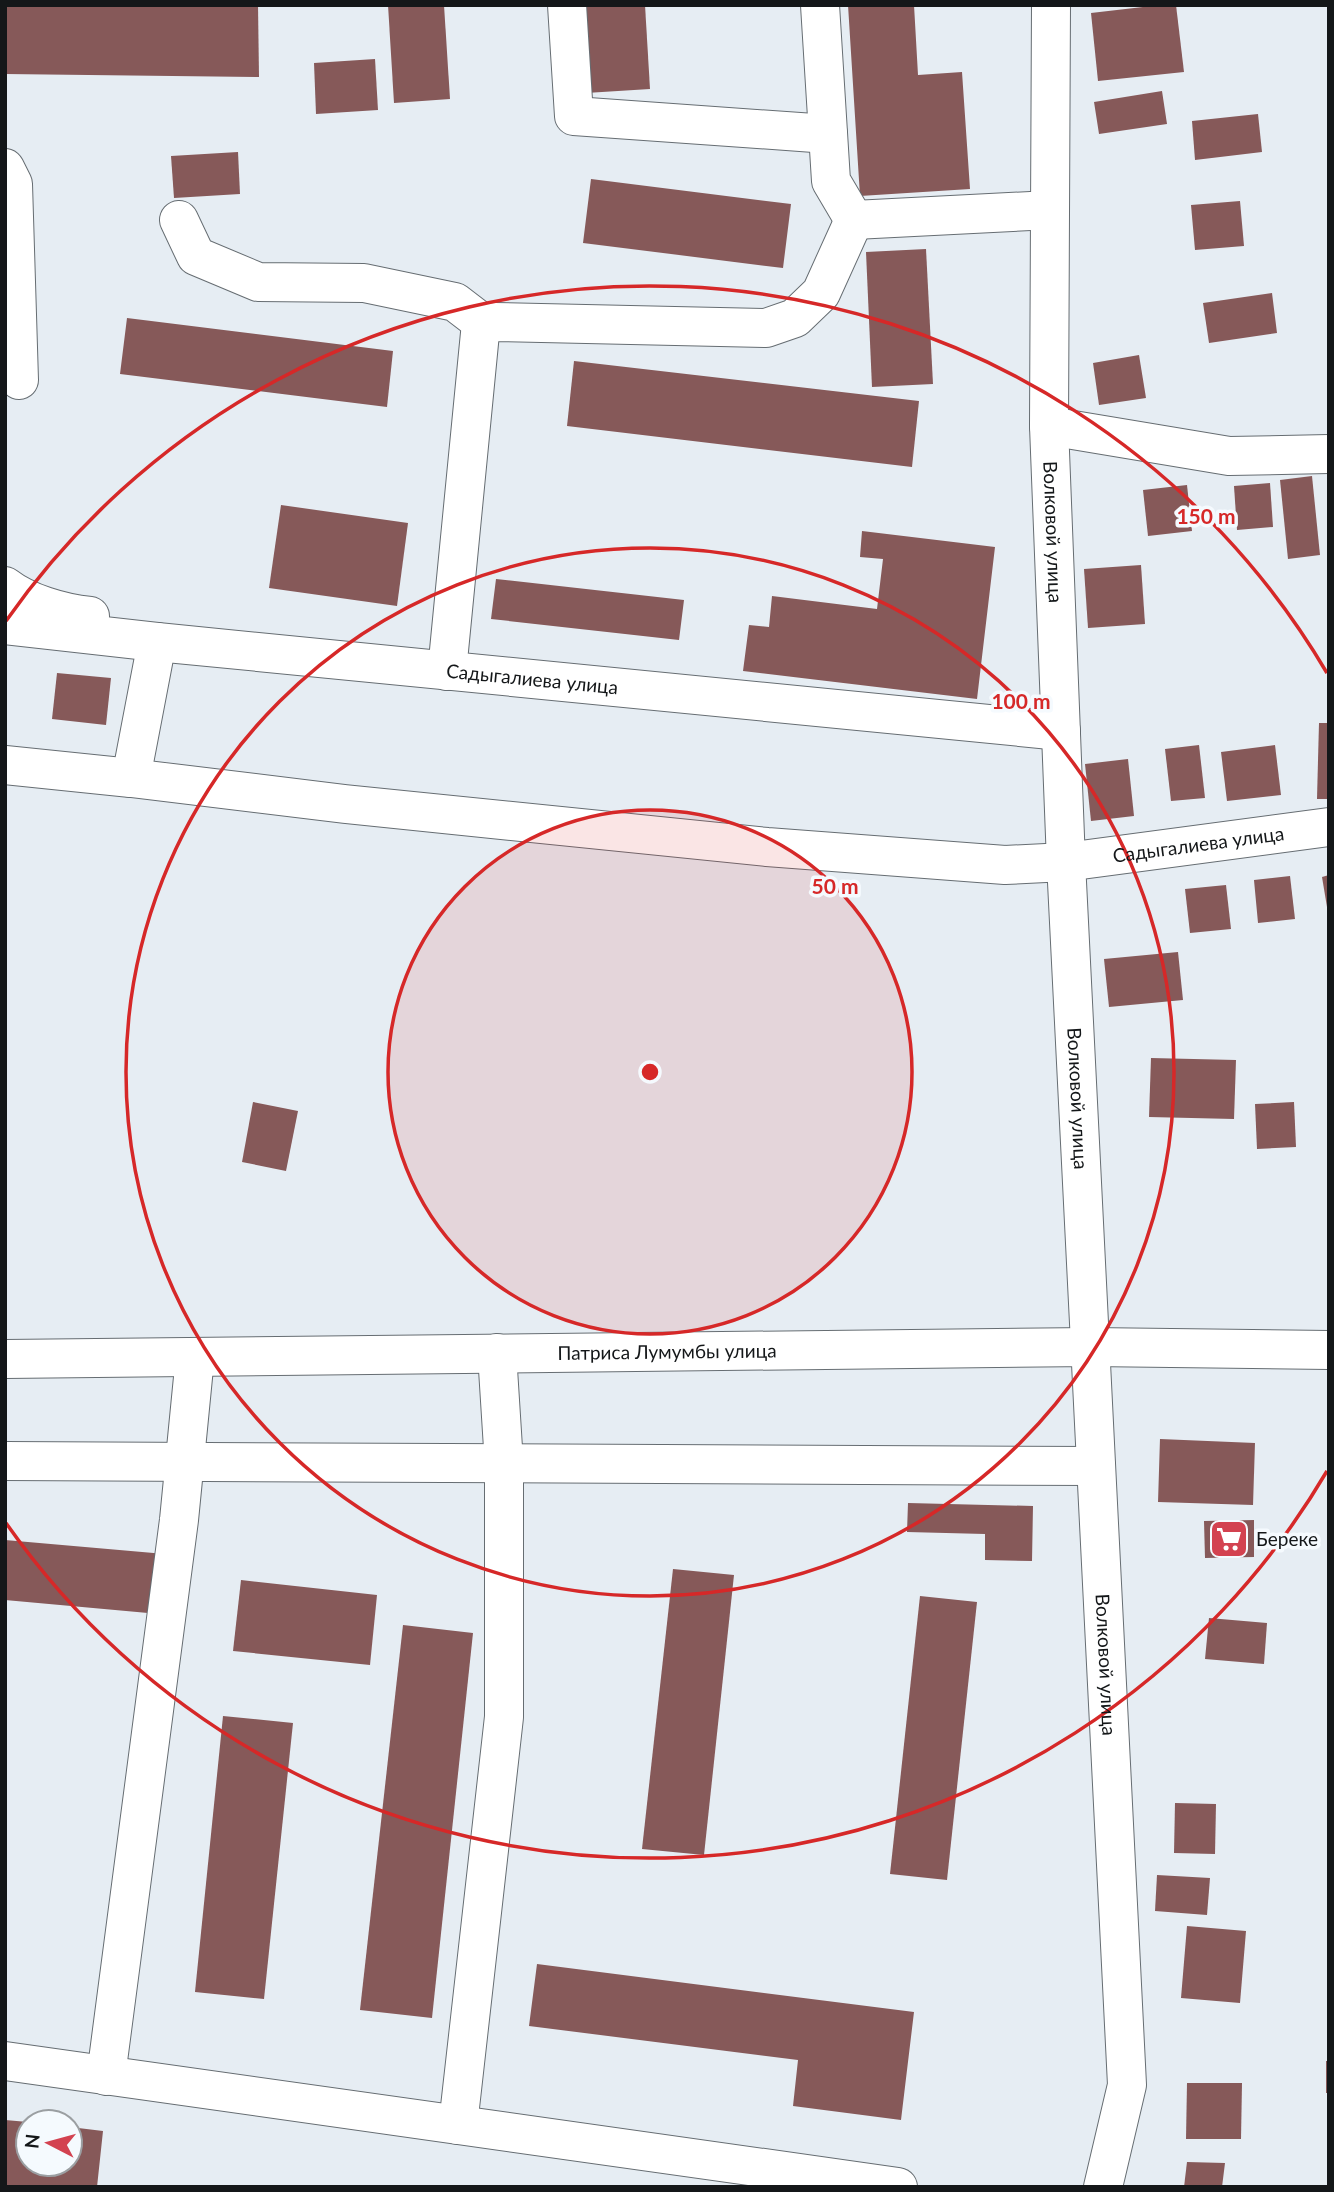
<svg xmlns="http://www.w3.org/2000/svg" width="1334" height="2192" font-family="Lato,sans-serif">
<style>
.building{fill:#865959}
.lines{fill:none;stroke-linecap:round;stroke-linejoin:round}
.minor-casing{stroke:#666d72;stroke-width:40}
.minor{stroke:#fff;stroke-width:38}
.ring{fill:none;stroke:#d62828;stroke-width:3.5}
.labels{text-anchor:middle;stroke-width:7;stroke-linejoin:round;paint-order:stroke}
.street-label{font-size:19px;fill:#141719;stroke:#f5fafe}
.poi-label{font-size:19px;fill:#141719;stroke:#f5fafe;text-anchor:start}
.centre{fill:#d62828;stroke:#f5fafe;stroke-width:3.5}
.ring-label{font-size:21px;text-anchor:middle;font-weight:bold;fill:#d62828;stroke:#f5fafe;stroke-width:7;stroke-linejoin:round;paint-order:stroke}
</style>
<rect width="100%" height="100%" fill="#e6edf3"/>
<g class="building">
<path d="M 5,5 L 258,5 L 259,77 L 5,74 Z"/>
<path d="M 388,5 L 444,5 L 450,99 L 394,103 Z"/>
<path d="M 580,5 L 645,5 L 650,89 L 586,93 Z"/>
<path d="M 848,5 L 914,5 L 918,75 L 962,72 L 970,189 L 860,196 Z"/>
<path d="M 1160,5 L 1176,5 L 1184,72 L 1098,81 L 1091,13 Z"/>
<path d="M 375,59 L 378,110 L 316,114 L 314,63 Z"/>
<path d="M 1162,91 L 1167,124 L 1099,134 L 1094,102 Z"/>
<path d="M 1258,114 L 1262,152 L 1195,160 L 1192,121 Z"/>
<path d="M 238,152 L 240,194 L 174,198 L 171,156 Z"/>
<path d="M 591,179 L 791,204 L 783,268 L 583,243 Z"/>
<path d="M 1240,201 L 1244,246 L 1195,250 L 1191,205 Z"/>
<path d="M 926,249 L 933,384 L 872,387 L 866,252 Z"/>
<path d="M 1272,293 L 1277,333 L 1209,343 L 1203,303 Z"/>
<path d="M 127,318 L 393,351 L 387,407 L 120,374 Z"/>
<path d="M 1139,355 L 1146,398 L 1099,405 L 1093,363 Z"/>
<path d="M 574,361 L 919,401 L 912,467 L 567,426 Z"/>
<path d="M 1312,476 L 1320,555 L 1288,559 L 1280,480 Z"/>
<path d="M 1270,483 L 1273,527 L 1237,530 L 1234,486 Z"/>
<path d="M 1187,485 L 1192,531 L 1148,536 L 1143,490 Z"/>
<path d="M 281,505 L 408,523 L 397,606 L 269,588 Z"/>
<path d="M 862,531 L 995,547 L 977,699 L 743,671 L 749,625 L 769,627 L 772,596 L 877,609 L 883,559 L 860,557 Z"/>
<path d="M 1141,565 L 1145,624 L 1088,628 L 1084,569 Z"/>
<path d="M 496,579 L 684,600 L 679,640 L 491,619 Z"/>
<path d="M 57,673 L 111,678 L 106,725 L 52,719 Z"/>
<path d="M 1319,723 L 1329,723 L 1329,799 L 1317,799 Z"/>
<path d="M 1199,745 L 1205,798 L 1171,801 L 1165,749 Z"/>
<path d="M 1275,745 L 1281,795 L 1227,801 L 1221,752 Z"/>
<path d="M 1128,759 L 1134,816 L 1091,821 L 1085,764 Z"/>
<path d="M 1329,875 L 1329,907 L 1327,907 L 1322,877 Z"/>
<path d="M 1290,876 L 1295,919 L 1258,923 L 1254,880 Z"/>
<path d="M 1226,885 L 1231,929 L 1190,933 L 1185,889 Z"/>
<path d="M 1178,952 L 1183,1000 L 1109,1007 L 1104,959 Z"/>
<path d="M 1151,1058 L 1236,1060 L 1234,1119 L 1149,1117 Z"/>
<path d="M 253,1102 L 298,1111 L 286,1171 L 242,1162 Z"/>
<path d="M 1294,1102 L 1296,1147 L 1257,1149 L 1255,1104 Z"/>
<path d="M 1160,1439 L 1255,1443 L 1253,1505 L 1158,1502 Z"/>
<path d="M 908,1503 L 1033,1506 L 1032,1561 L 985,1560 L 985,1534 L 907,1532 Z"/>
<path d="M 1254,1520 L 1254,1557 L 1205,1558 L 1204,1521 Z"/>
<path d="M 5,1540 L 165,1554 L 159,1614 L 5,1600 Z"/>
<path d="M 673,1569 L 734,1575 L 704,1855 L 642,1849 Z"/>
<path d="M 241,1580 L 377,1595 L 370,1665 L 233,1651 Z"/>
<path d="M 920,1596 L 977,1602 L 947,1880 L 890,1874 Z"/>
<path d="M 1209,1618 L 1267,1623 L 1264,1664 L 1205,1659 Z"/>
<path d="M 403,1625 L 473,1633 L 432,2018 L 360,2010 Z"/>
<path d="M 223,1716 L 293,1723 L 264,1999 L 195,1992 Z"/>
<path d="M 1175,1803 L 1216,1804 L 1215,1854 L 1174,1853 Z"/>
<path d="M 1157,1875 L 1210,1878 L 1207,1915 L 1155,1911 Z"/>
<path d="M 1187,1926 L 1246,1931 L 1240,2003 L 1181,1998 Z"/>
<path d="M 537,1964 L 914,2012 L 901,2120 L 793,2106 L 798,2060 L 529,2026 Z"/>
<rect x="1326" y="2061" width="3" height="32"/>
<path d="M 1187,2083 L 1242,2083 L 1241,2139 L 1186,2139 Z"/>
<path d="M 5,2120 L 28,2122 L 28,2164 L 70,2164 L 70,2127 L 103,2131 L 97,2187 L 5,2186 Z"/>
<path d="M 1187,2162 L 1225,2163 L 1222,2187 L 1184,2187 Z"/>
</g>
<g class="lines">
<defs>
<g id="minor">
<path d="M 567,5 L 574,116 L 828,134"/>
<path d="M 820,5 L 831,181 L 854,220 L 1050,210"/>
<path id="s1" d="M 1051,5 L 1049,426 L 1066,862 L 1127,2085 L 1103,2187"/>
<path d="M 5,168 L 13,184 L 19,380"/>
<path d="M 179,220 L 196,256 L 258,282 L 364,283 L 455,302 L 485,325"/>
<path d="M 1049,426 L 1229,456 L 1329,454"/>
<path d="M 5,586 C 27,603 62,613 90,616"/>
<path id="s2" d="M 5,625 L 157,642 L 1061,731"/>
<path d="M 447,671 L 480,333 L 485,325 L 494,322 L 766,328 L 795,318 L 821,293 L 854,220"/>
<path d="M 5,765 L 131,778 L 157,642"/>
<path id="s3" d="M 131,778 L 345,804 L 767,847 L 1005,865 L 1066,862 L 1329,827"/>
<path id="s4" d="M 5,1359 L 1091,1347 L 1329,1350"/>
<path d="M 5,1461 L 1096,1466"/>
<path d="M 5,2061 L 898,2187"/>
<path d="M 106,2076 L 179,1520 L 195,1357"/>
<path d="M 458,2125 L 504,1717 L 504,1464 L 497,1353"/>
</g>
</defs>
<use href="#minor" class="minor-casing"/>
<use href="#minor" class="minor"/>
</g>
<circle cx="650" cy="1072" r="262" fill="#d62828" fill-opacity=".12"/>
<g class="ring">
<circle cx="650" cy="1072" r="262"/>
<circle cx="650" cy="1072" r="524"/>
<path d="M1327 1471A786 786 0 0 1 6 1523M6 621A786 786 0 0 1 1327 673"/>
</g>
<defs>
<symbol id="supermarket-square" viewBox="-11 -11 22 22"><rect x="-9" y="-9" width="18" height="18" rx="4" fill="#d34250" stroke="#f5fafe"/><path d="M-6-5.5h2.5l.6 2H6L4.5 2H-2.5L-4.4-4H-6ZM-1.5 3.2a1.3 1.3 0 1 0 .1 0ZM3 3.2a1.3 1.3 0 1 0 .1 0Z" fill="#fff"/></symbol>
</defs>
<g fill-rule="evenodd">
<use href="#supermarket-square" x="1207" y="1517" width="44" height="44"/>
</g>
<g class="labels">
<g class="street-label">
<text dy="7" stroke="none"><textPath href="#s1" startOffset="527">Волковой улица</textPath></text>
<text dy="7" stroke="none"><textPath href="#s2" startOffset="530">Садыгалиева улица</textPath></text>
<text dy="7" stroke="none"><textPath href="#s3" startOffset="1073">Садыгалиева улица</textPath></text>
<text dy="7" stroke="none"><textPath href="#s1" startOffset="1094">Волковой улица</textPath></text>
<text dy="7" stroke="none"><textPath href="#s4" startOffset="662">Патриса Лумумбы улица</textPath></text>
<text dy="7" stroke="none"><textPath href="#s1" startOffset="1661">Волковой улица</textPath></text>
</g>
<g class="poi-label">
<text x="1256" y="1546">Береке</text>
</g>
</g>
<circle cx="650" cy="1072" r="10" class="centre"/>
<g class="ring-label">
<text x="1206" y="524">150 m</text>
<text x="1021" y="709">100 m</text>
<text x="835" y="894">50 m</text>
</g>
<rect width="1334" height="2192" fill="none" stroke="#141719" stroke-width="14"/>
<g transform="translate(49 2143) rotate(276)"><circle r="33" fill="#f5fafe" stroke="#9b9fa2" stroke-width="2"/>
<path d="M0-5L12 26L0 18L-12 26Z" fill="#d34250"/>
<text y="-10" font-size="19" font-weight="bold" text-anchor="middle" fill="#141719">N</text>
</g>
</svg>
